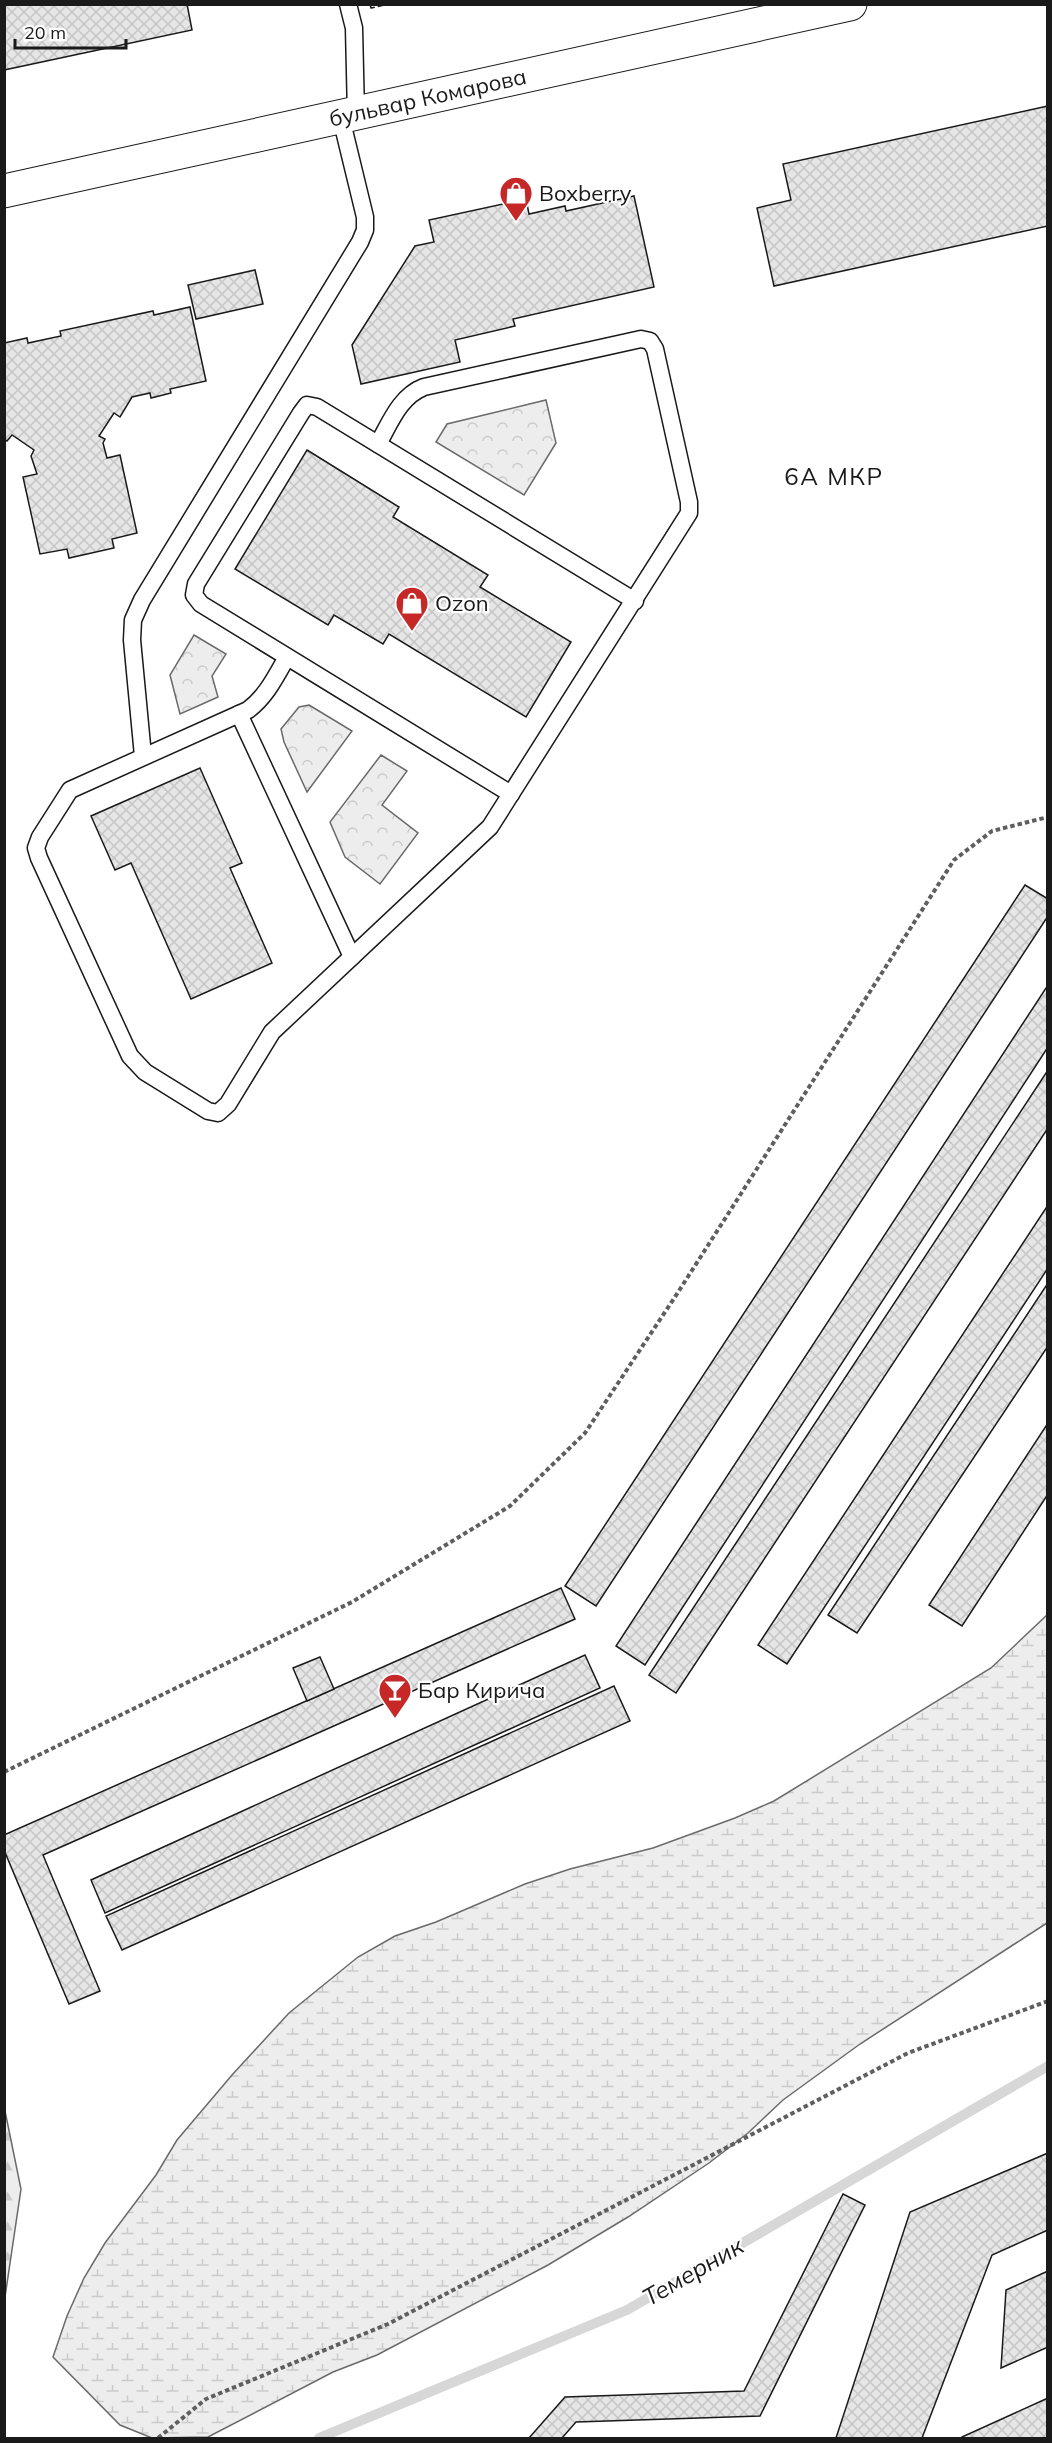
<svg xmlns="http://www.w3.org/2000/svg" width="1052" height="2443" font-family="Mulish,sans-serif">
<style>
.forest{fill:url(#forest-firs);stroke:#6a6a6a;stroke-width:1.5}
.wetland{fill:url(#wetland-marsh);stroke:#6a6a6a;stroke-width:1.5}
.park{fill:url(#park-crowns);stroke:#6a6a6a;stroke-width:1.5}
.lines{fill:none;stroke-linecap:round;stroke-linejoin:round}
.stream{stroke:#d7d7d7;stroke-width:10}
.building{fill:url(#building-cross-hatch);stroke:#1a1a1a;stroke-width:1.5}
.service-casing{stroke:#1a1a1a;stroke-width:19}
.tertiary-casing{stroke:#1a1a1a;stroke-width:35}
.path{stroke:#5f5f5f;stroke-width:4;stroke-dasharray:4.5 3;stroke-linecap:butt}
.service{stroke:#fff;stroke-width:16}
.tertiary{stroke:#fff;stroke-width:33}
.fence{stroke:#1a1a1a;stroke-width:1.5;stroke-dasharray:8 3;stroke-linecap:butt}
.labels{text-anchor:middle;stroke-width:4.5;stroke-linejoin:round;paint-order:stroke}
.street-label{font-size:22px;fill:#1a1a1a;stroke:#fff}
.poi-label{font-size:22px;fill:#1a1a1a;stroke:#fff;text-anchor:start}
.neighbourhood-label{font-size:24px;letter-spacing:1.5px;fill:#1a1a1a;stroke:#fff}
.water-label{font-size:24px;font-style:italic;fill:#1a1a1a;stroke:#fff}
</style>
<defs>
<pattern id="forest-firs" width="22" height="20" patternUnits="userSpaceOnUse" patternTransform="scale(1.5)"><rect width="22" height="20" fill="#ededed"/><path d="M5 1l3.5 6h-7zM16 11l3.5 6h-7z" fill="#cbcbcb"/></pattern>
<pattern id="wetland-marsh" width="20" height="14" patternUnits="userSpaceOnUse" patternTransform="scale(1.5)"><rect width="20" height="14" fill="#ededed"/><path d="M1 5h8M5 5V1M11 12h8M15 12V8" fill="none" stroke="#cbcbcb"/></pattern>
<pattern id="park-crowns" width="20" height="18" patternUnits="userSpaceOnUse" patternTransform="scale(1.5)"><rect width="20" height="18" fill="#ededed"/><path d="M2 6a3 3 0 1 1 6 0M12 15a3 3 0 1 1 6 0" fill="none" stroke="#cbcbcb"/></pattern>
<pattern id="building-cross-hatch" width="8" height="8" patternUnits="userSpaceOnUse" patternTransform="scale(1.5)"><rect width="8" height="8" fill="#e6e6e6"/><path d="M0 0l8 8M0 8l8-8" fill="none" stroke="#c5c5c5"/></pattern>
</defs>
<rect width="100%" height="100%" fill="#fff"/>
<path class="forest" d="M 5,2111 L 21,2189 L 5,2297 L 4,2111 Z"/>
<path class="wetland" d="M 1047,1615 L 1047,1923 L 860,2044 L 783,2100 L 748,2133 L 709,2163 L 628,2217 L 548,2265 L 377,2355 L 333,2372 L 208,2437 L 152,2438 L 120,2425 L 53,2357 L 67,2316 L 84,2278 L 105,2243 L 156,2175 L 177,2140 L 232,2075 L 289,2013 L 358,1957 L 395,1936 L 436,1922 L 525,1884 L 570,1869 L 653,1848 L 735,1818 L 774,1801 L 991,1668 Z"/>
<g class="park">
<path d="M 546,400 L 556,443 L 524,495 L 436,442 L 447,424 Z"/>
<path d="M 194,635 L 226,654 L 212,676 L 218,697 L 180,714 L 170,675 Z"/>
<path d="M 309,705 L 352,731 L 307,792 L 284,742 L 281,729 L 299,707 Z"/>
<path d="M 381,755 L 407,771 L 382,805 L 418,833 L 380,884 L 345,857 L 330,822 Z"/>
</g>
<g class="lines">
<path class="stream" d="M 319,2438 L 627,2310 L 1048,2066"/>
</g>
<g class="building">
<path d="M 4,4 L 187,4 L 192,30 L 4,70 Z"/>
<path d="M 1048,106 L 1048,226 L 774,286 L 757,208 L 791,200 L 783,164 Z"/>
<path d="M 634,196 L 654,287 L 513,319 L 515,326 L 455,340 L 460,362 L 361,384 L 352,345 L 415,246 L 434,242 L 429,220 L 526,199 L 529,214 L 565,206 L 566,211 Z"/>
<path d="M 255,270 L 263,304 L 196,319 L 188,285 Z"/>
<path d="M 190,307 L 206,381 L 170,389 L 171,393 L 151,398 L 150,393 L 132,397 L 120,417 L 114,413 L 99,436 L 105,439 L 103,443 L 107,458 L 120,455 L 137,533 L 112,539 L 114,548 L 69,558 L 67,549 L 40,554 L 23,477 L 37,474 L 31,456 L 34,450 L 12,435 L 7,441 L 4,439 L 4,343 L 27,338 L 28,343 L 61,336 L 60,331 L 153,311 L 154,315 Z"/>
<path d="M 307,450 L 399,507 L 393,517 L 488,575 L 480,587 L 571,642 L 526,717 L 389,634 L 383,644 L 334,615 L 328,625 L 235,569 Z"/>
<path d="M 200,768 L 242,863 L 230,868 L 272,963 L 191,999 L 131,863 L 115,870 L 91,816 Z"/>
<path d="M 1025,885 L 1048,899 L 1048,916 L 596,1606 L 565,1586 Z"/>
<path d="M 1048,985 L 1048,1047 L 645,1665 L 616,1646 Z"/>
<path d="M 1048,1070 L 1048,1128 L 676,1693 L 649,1675 Z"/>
<path d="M 1048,1205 L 1048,1268 L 787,1664 L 758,1645 Z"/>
<path d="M 1048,1283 L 1048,1346 L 857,1633 L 828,1615 Z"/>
<path d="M 1048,1423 L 1048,1494 L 962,1626 L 929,1605 Z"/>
<path d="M 561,1588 L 575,1619 L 43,1855 L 100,1991 L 69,2004 L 4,1850 L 4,1835 Z"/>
<path d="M 585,1655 L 600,1688 L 105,1913 L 91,1880 Z"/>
<path d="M 320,1657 L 334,1689 L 307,1701 L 293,1668 Z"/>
<path d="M 614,1686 L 630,1721 L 122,1950 L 106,1916 Z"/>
<path d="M 1048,2153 L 1048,2230 L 992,2255 L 922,2438 L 836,2438 L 910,2212 Z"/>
<path d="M 843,2194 L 865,2205 L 760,2416 L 576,2422 L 562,2438 L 529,2438 L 565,2397 L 744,2391 Z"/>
<path d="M 1048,2271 L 1048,2347 L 1001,2368 L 1006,2290 Z"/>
<path d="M 1048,2398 L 1048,2438 L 962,2438 L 962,2437 Z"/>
</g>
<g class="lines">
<defs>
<g id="service">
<path d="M 348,4 L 354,28 L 356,115"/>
<path d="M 287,657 C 276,676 266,697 248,710 L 70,790 L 40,837 L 36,848 L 39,858 L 130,1056 L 145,1072 L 208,1111 L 218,1113 L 228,1104 L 272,1032 L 490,827 L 689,513 L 689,502 L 655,349 L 650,341 L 641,339 L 424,387 C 400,396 390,423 378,444"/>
<path d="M 239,714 L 352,957"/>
<path d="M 143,756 L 132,640 L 133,620 L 142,600 L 360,242 L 365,230 L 365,217 L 341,118"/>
<path d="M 511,794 L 201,604 L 194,595 L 196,584 L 301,413 L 307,405 L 317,407 L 635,601"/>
</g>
<g id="tertiary">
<path id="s1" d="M 4,191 L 850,4"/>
</g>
</defs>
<use href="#service" class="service-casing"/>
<use href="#tertiary" class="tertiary-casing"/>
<g class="path">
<path d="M 4,1772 L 352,1602 L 510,1506 L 585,1433 L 675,1297 L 954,860 L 992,831 L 1048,817"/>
<path d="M 158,2438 L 206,2399 L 388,2324 L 908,2053 L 1048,2001"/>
</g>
<use href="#service" class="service"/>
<use href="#tertiary" class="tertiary"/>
<path class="fence" d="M 370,4 L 371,8 L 389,4"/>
</g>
<defs>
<symbol id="shop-pin" viewBox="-11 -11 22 30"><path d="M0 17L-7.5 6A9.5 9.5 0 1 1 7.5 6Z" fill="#c62828" stroke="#fff"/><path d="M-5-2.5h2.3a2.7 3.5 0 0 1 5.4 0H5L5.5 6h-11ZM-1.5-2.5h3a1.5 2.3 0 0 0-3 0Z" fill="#fff"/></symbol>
<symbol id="bar-pin" viewBox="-11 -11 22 30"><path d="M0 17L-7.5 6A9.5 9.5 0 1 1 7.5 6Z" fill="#c62828" stroke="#fff"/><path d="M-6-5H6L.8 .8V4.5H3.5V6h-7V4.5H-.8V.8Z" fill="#fff"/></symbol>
</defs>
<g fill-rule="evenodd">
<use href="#shop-pin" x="497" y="174" width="38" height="52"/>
<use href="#shop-pin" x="393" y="584" width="38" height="52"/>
<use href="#bar-pin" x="376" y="1671" width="38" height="52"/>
</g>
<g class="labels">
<g class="street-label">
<text dy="8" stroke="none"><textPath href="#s1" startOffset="434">бульвар Комарова</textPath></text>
</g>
<g class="poi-label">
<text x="539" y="201">Boxberry</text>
<text x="435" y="611">Ozon</text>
<text x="418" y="1698">Бар Кирича</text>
</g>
<g class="neighbourhood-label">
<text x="834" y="485">6А МКР</text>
</g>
<g class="water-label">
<text transform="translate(693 2272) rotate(-30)" y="8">Темерник</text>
</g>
</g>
<rect width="1052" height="2443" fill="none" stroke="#1a1a1a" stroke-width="12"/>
<path d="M15 39v9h111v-9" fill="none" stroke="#1a1a1a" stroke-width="3"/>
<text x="24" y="39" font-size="18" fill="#1a1a1a" stroke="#ffffff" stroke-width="4.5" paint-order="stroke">20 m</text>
</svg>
